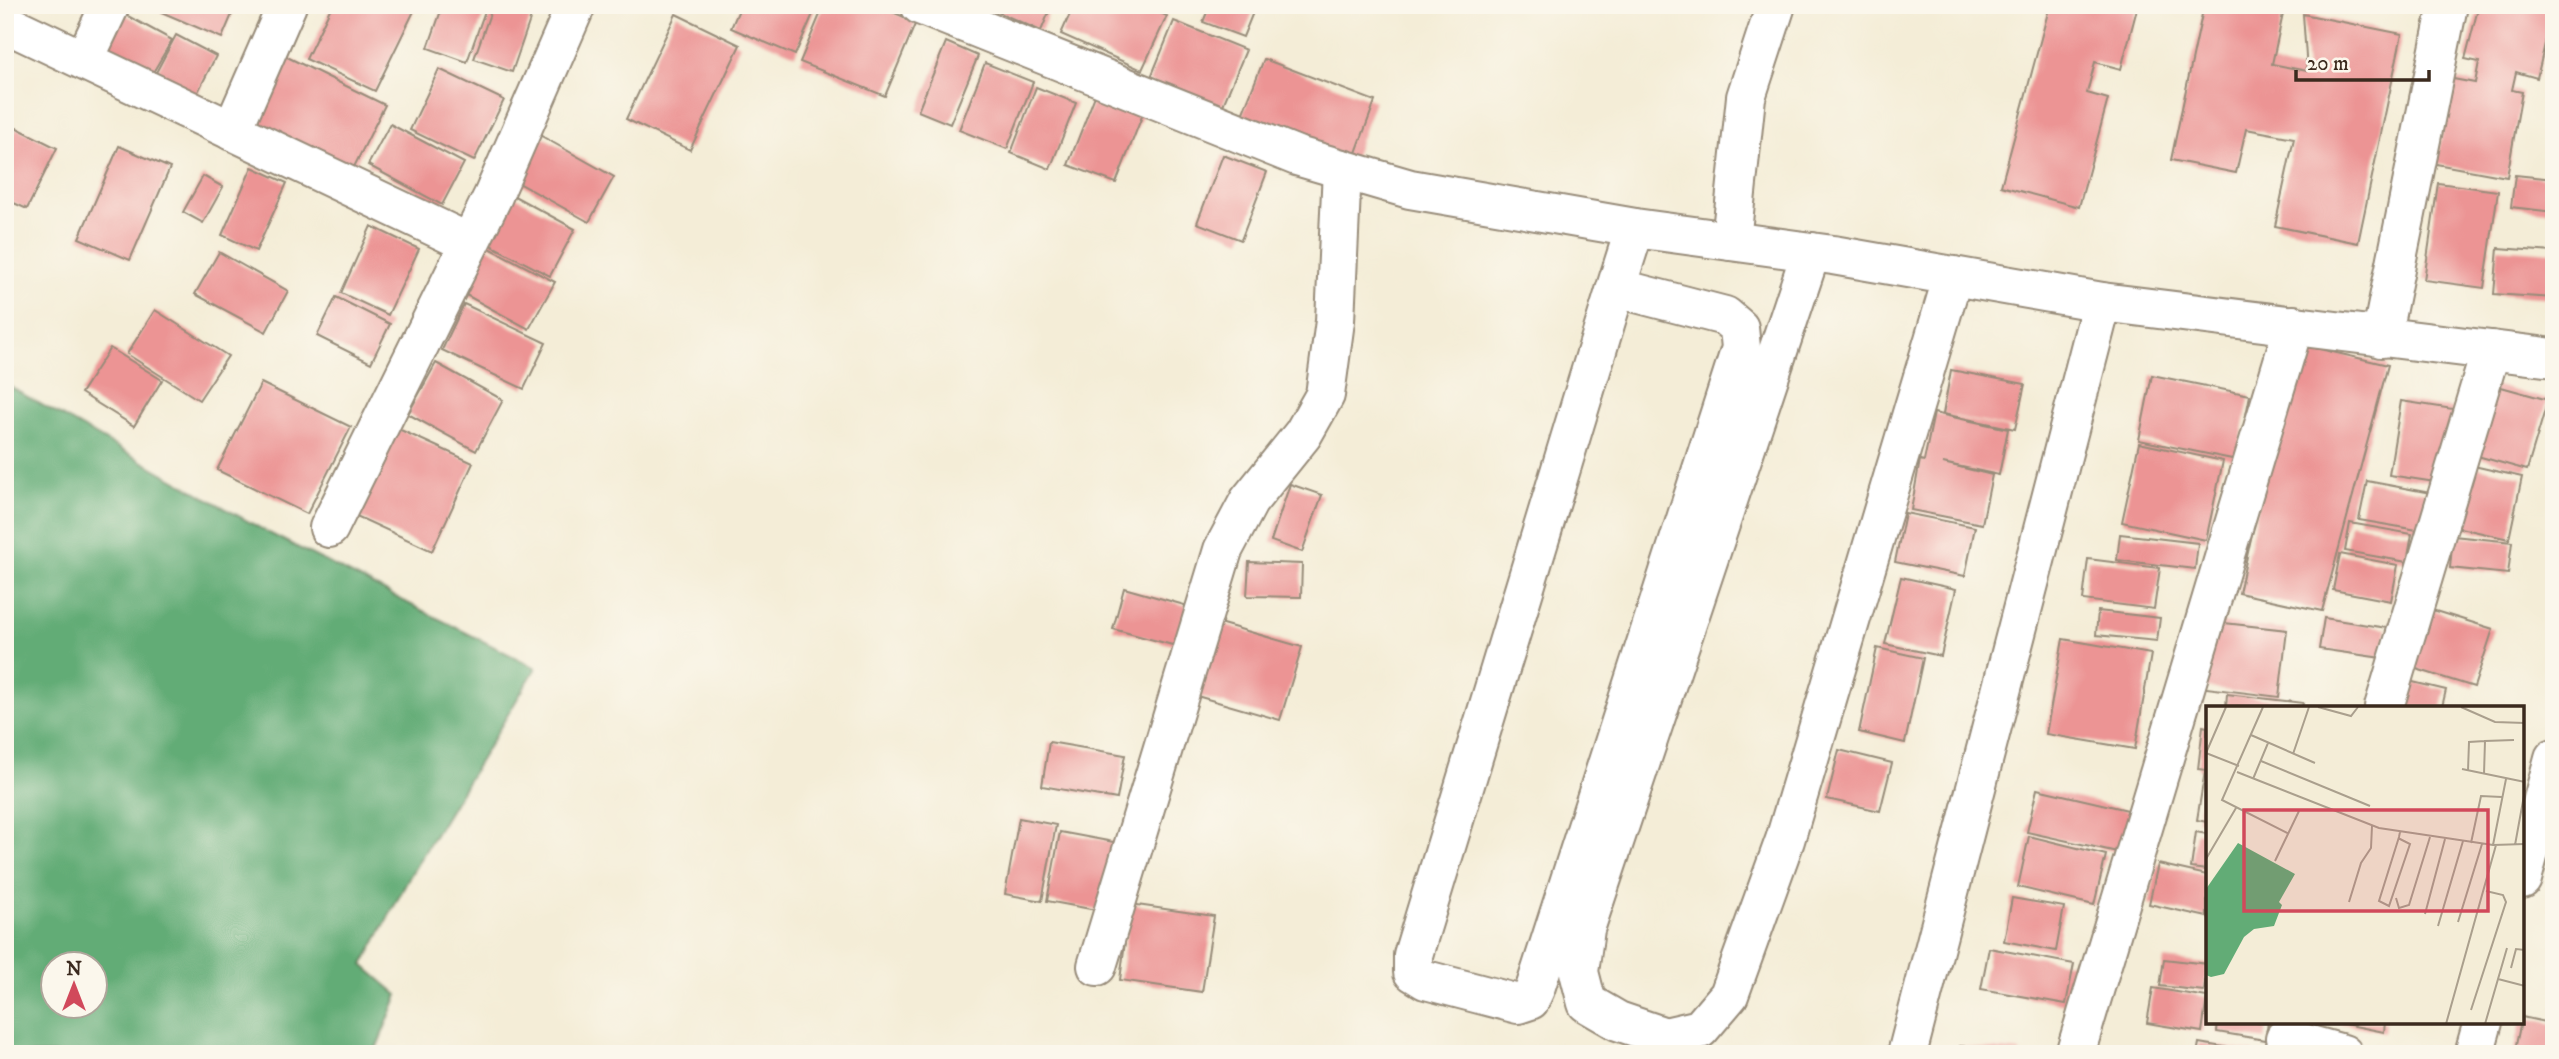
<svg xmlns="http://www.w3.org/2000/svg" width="2559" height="1059" font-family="'IM FELL DW Pica',serif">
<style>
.forest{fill:#62ac76;stroke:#4e6b4a;stroke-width:2;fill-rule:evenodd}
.building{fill:#ec9494}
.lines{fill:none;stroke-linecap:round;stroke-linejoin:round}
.minor-casing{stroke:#988c7a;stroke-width:42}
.minor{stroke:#fff;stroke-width:38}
.inset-road{fill:none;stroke:#aa9f8d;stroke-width:2}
.view{fill:#d1495b;fill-opacity:0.15;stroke:#d1495b;stroke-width:3.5}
.inset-edge{fill:none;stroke:#3b2a1e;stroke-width:3.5}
</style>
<rect width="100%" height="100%" fill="#fbf7ec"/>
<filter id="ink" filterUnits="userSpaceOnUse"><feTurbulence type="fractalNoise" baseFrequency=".0143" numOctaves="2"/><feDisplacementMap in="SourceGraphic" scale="14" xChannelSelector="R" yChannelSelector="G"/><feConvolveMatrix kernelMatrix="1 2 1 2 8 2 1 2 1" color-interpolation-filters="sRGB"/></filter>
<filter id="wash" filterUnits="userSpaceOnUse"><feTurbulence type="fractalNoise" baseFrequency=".00686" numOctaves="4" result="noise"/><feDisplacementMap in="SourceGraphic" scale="28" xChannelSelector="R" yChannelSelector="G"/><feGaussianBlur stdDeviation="1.57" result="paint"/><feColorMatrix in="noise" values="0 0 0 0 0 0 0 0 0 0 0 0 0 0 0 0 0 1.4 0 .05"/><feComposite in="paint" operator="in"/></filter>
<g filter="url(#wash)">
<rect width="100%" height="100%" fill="#f4edd7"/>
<path class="forest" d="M 5,384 L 269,533 L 536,668 L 410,876 L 363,965 L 398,995 L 374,1054 L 5,1054 ZM 52,964 L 94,964 L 94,1006 L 52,1006 Z"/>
<g id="blocks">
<g class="building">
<path d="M 145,5 L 236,5 L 222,38 Z"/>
<path d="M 332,5 L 417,5 L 375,91 L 306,59 Z"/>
<path d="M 443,5 L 487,5 L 467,62 L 428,48 Z"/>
<path d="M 493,5 L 525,5 L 534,8 L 512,72 L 474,59 Z"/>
<path d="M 741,5 L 817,5 L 795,55 L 731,28 Z"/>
<path d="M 824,5 L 876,5 L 916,22 L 885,96 L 800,62 Z"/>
<path d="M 982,5 L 1052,5 L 1041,31 Z"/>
<path d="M 1074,5 L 1143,5 L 1167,16 L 1142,70 L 1061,34 Z"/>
<path d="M 1210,5 L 1256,5 L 1243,37 L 1203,22 Z"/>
<path d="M 2050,5 L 2138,5 L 2121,69 L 2095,62 L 2087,93 L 2108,99 L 2079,207 L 2001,186 Z"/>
<path d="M 2204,5 L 2285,5 L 2272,64 L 2307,71 L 2303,14 L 2402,34 L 2358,243 L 2275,226 L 2294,138 L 2246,129 L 2236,173 L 2171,160 Z"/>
<path d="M 2479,5 L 2554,5 L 2537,78 L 2516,72 L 2512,90 L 2522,92 L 2507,177 L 2436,164 L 2453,79 L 2475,83 L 2479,62 L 2465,59 Z"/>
<path d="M 113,8 L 172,40 L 148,81 L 90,48 Z"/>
<path d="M 676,14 L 740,45 L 690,150 L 626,119 Z"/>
<path d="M 1174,21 L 1246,50 L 1221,110 L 1149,82 Z"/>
<path d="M 176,35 L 216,56 L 193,102 L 152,80 Z"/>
<path d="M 946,42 L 978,56 L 950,124 L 918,111 Z"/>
<path d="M 283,55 L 385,105 L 351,173 L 249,121 Z"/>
<path d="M 1264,59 L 1375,101 L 1350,169 L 1237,128 Z"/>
<path d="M 985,63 L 1033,82 L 1007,149 L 959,130 Z"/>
<path d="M 439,69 L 504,100 L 474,161 L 410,130 Z"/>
<path d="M 1036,87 L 1076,103 L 1050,169 L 1011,153 Z"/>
<path d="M 1096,93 L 1144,111 L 1116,183 L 1068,165 Z"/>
<path d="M 390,124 L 464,163 L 442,205 L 368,165 Z"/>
<path d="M 17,128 L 57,148 L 27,209 L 5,199 L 5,151 Z"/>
<path d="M 536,133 L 614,177 L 589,222 L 510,178 Z"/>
<path d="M 119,146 L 170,168 L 130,260 L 79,238 Z"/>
<path d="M 1223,155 L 1267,172 L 1241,240 L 1197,223 Z"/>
<path d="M 252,167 L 287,183 L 256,251 L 222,235 Z"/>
<path d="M 2515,175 L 2554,179 L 2554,212 L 2511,207 Z"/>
<path d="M 203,176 L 223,187 L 203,223 L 183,212 Z"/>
<path d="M 2438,183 L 2498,191 L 2484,288 L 2424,280 Z"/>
<path d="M 505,191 L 575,229 L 550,276 L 479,239 Z"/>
<path d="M 371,226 L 419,249 L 388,315 L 341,293 Z"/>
<path d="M 480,243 L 555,282 L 529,329 L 455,289 Z"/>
<path d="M 2498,248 L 2554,252 L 2554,298 L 2494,294 Z"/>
<path d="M 219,252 L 288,291 L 266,332 L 195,294 Z"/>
<path d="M 336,297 L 390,324 L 371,363 L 317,336 Z"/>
<path d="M 464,304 L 546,343 L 524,389 L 442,350 Z"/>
<path d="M 155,310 L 228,356 L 199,400 L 127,354 Z"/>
<path d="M 2294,343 L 2388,365 L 2322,611 L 2239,593 Z"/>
<path d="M 110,348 L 162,380 L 134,426 L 81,393 Z"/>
<path d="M 436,363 L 503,400 L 476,451 L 408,414 Z"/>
<path d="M 1951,370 L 2025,384 L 2015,429 L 1943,414 Z"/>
<path d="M 2152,375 L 2250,395 L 2237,460 L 2139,440 Z"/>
<path d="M 261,383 L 351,427 L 307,514 L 217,470 Z"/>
<path d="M 2494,385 L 2548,400 L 2527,470 L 2474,455 Z"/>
<path d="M 2401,401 L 2453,409 L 2442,483 L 2389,475 Z"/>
<path d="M 1934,413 L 2008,429 L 1999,475 L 1943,463 L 1992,475 L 1982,524 L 1911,510 L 1920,460 L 1924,461 Z"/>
<path d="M 394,427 L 473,463 L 432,551 L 352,514 Z"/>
<path d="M 2139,443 L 2223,461 L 2206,540 L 2122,522 Z"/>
<path d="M 2465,464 L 2522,477 L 2509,539 L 2451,526 Z"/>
<path d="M 2367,481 L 2436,494 L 2429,532 L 2359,520 Z"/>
<path d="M 1290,484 L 1322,495 L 1302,552 L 1271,541 Z"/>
<path d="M 1905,513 L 1975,527 L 1965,576 L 1895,562 Z"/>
<path d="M 2350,523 L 2412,534 L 2407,562 L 2345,551 Z"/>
<path d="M 2120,534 L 2198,543 L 2195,569 L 2117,560 Z"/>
<path d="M 2453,536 L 2512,542 L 2508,574 L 2450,568 Z"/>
<path d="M 2340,554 L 2398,565 L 2391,601 L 2333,590 Z"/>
<path d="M 2088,559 L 2160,568 L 2154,609 L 2083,600 Z"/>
<path d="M 1249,562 L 1302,564 L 1301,597 L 1247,596 Z"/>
<path d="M 1901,577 L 1956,589 L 1941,656 L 1885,644 Z"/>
<path d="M 1124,588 L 1202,610 L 1191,650 L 1113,629 Z"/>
<path d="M 2429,609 L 2493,629 L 2474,687 L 2410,667 Z"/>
<path d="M 2098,611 L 2160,618 L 2157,641 L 2096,635 Z"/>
<path d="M 2324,618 L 2387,628 L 2382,658 L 2319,649 Z"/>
<path d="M 1212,621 L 1302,647 L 1280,720 L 1190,694 Z"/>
<path d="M 2206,621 L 2287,630 L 2279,697 L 2198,687 Z"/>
<path d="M 2063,639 L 2151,654 L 2135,749 L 2046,734 Z"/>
<path d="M 1877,648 L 1923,658 L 1905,743 L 1859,732 Z"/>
<path d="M 2396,678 L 2446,690 L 2442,707 L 2388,707 Z"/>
<path d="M 2227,694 L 2303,703 L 2302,707 L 2226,707 Z"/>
<path d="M 2203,726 L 2207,727 L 2207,770 L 2198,769 Z"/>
<path d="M 1049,742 L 1125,755 L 1117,799 L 1042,786 Z"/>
<path d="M 1839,750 L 1892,763 L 1880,811 L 1827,799 Z"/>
<path d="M 2205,771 L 2207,772 L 2207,822 L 2197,820 Z"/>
<path d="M 2037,789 L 2132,811 L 2122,853 L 2027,832 Z"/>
<path d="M 1019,818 L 1056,825 L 1042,901 L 1005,894 Z"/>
<path d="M 1060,832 L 1119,843 L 1107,912 L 1047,901 Z"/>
<path d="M 2196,832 L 2207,834 L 2207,870 L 2191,868 Z"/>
<path d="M 2029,836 L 2106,855 L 2094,905 L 2018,887 Z"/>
<path d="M 2158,864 L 2207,875 L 2207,917 L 2149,904 Z"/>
<path d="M 2012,898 L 2064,907 L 2056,951 L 2004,941 Z"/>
<path d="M 1130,904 L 1214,916 L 1202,992 L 1120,980 Z"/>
<path d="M 1989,948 L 2074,964 L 2066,1004 L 1981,989 Z"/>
<path d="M 2164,959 L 2207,964 L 2204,991 L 2160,986 Z"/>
<path d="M 2153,988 L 2207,997 L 2202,1032 L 2147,1023 Z"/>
<path d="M 2522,1017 L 2554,1024 L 2554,1054 L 2514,1054 Z"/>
<path d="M 2218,1022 L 2268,1022 L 2265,1040 L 2217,1032 Z"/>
<path d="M 2335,1022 L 2385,1022 L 2384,1032 Z"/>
<path d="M 2199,1043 L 2254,1052 L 2254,1054 L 2197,1054 Z"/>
<path d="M 1960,1046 L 2020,1052 L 2020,1054 L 1959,1054 Z"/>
</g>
</g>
</g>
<g filter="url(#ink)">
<use href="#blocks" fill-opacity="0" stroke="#988c7a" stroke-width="2"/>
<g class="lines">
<defs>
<g id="minor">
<path d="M 920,5 L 1297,156 L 1410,189 L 1635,228 L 1833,255 L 2102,302 L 2554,358"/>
<path d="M 5,23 L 469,243"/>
<path d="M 84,60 L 110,5"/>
<path d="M 232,131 L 287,5"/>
<path d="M 1731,241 L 1746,97 L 1776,5"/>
<path d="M 1811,252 L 1585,929 L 1579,972 L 1587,1003 L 1618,1021 L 1665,1037 L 1700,1029 L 1729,995 L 1785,840 L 1953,276"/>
<path d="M 1617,288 L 1725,316 L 1739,328 L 1741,348 L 1535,989 L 1530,1000 L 1518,1004 L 1426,980 L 1413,972 L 1413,955 L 1619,278 L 1635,228"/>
<path d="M 2381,338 L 2448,5"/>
<path d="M 329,528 L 493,196 L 576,5"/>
<path d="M 2384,707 L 2491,350"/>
<path d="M 2522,879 L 2554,758"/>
<path d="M 1097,966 L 1223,550 L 1249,501 L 1303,434 L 1325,395 L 1335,321 L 1342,169"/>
<path d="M 2285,1038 L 2343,1054"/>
<path d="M 1907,1054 L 2102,302"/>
<path d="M 2075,1054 L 2294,325"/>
<path d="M 2474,1054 L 2483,1022"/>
</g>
</defs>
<use href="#minor" class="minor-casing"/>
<use href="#minor" class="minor"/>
</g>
</g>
<g transform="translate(2206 706)">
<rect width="318" height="318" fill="#f4edd7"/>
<path d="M 32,137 L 89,168 L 73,196 L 76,199 L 68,220 L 48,223 L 38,231 L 18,268 L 5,271 L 0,269 L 0,183 Z" fill="#62ac76"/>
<path class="inset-road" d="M 57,1 L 16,94 L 83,128M 112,1 L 145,10 L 152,1M 255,1 L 289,16 L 319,17M 45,29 L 109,57M 0,47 L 20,1M 0,47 L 33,60M 87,48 L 103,1M 55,55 L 164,100M 256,63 L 319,76M 262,65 L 263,36 L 279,35M 31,66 L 173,122 L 287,139 L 319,138M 278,68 L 279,35 L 308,34M 47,73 L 62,37M 192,132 L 204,138 L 183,200 L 173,195 L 193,131 L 194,126M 265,137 L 275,90 L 296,91M 287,139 L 300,73M 309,139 L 319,84M 0,153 L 30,102M 69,155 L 93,105M 190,192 L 193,202 L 203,199 L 224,131M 143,196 L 155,157 L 165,142 L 166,120M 219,208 L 239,133M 252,216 L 276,138M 232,220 L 257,135M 305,262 L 310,243 L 319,244M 292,273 L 319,280M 265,304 L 300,196 L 297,189 L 280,185M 240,318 L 290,139M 279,318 L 301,242"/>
<path class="view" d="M 38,104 L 282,104 L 282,205 L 38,205 Z"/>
<rect width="318" height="318" class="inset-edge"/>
</g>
<rect width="2559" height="1059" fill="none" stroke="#fbf7ec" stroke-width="28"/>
<g transform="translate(74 985)"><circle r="33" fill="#fbf7ec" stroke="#aea59a" stroke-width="2"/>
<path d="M0-5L12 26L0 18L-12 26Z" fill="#d1495b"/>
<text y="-10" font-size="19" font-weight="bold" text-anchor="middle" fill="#3b2a1e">N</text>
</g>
<path d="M2296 70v10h133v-10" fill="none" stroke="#3b2a1e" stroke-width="3.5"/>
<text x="2307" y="70" font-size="21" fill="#3b2a1e" stroke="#fbf7ec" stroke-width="5" paint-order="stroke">20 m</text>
</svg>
